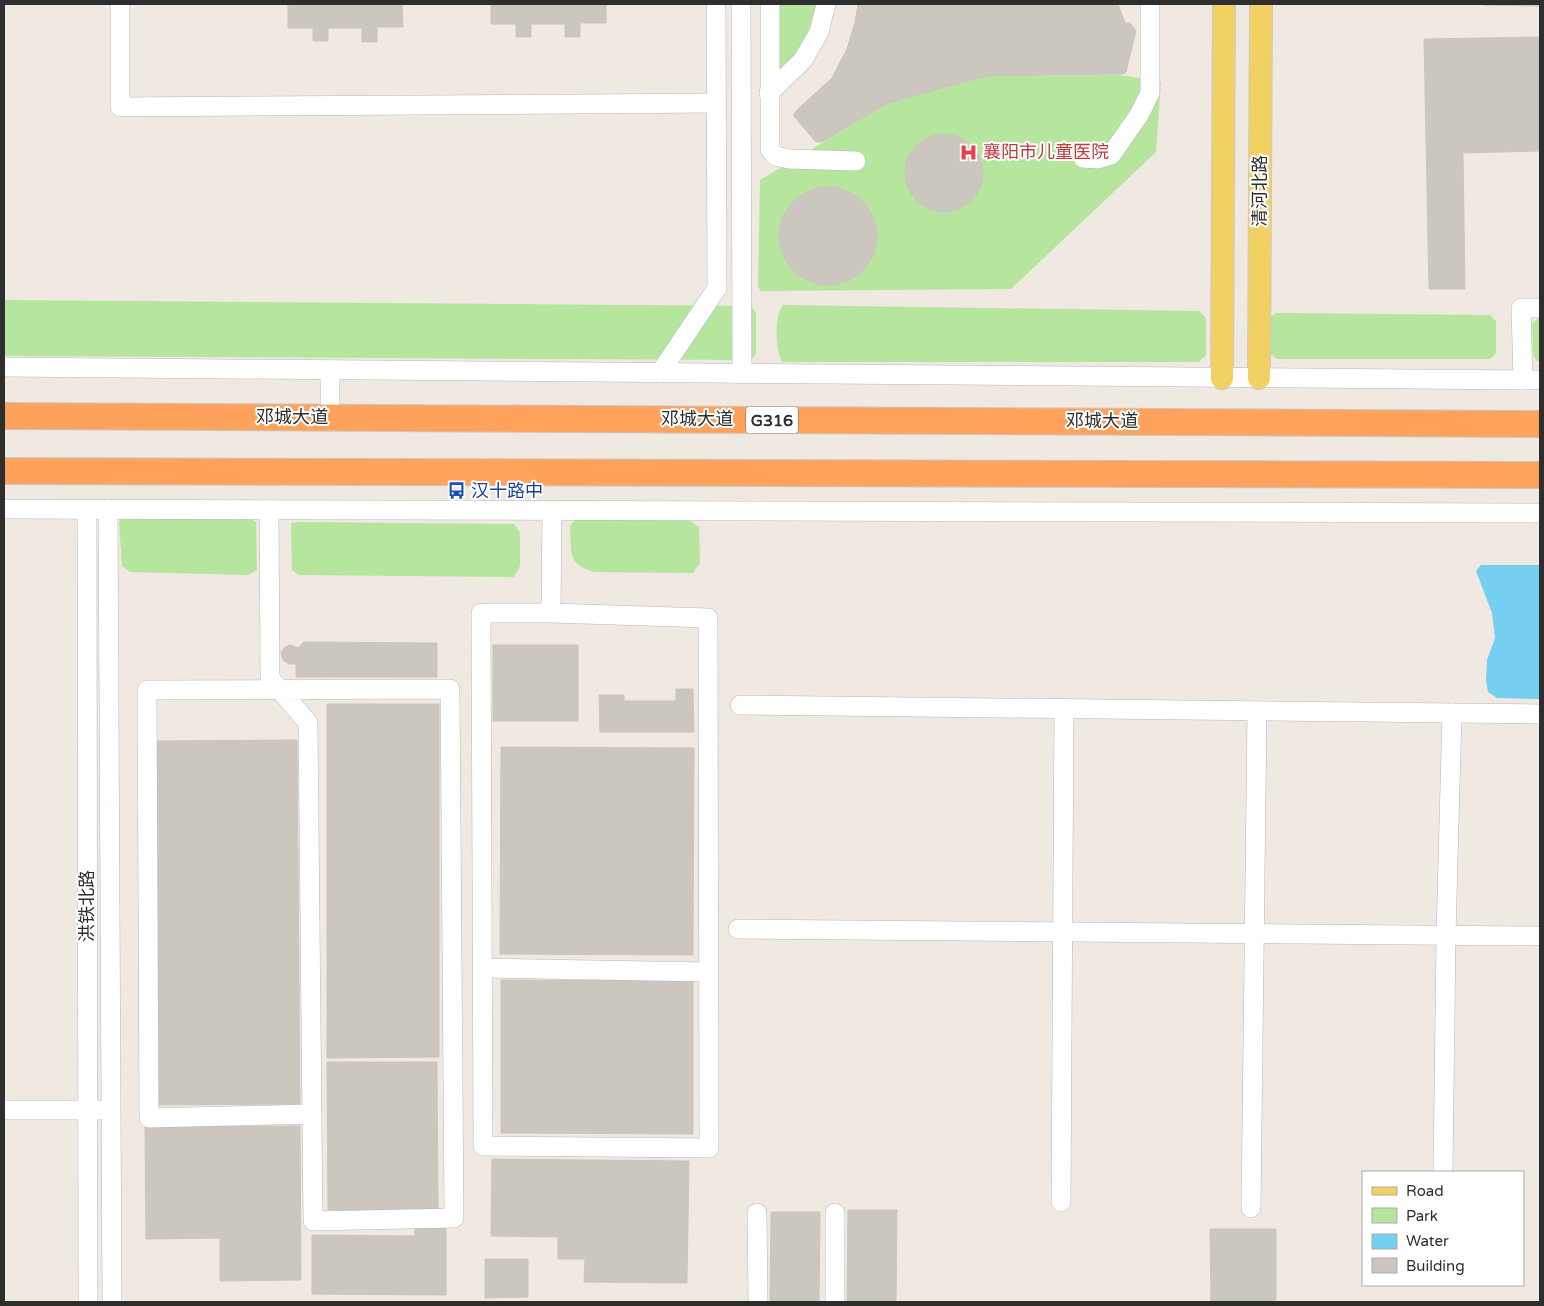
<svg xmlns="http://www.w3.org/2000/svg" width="1544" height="1306" font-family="'Varela Round','Noto Sans SC',sans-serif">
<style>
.green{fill:#b6e59e}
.water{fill:#75cff0}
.building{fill:#cbc7bf;stroke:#cbc5ba}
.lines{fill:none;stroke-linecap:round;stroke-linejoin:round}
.minor-casing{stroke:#b4b7c1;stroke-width:20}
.major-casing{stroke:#c9c9c9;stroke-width:24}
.highway-casing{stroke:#c9c9c9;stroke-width:28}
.minor{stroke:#fff;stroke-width:19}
.major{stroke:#f2d163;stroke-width:22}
.highway{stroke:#ffa35c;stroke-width:26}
.labels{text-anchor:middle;stroke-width:4;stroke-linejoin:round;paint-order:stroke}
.shield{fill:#fff;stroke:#6d6d6d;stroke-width:1}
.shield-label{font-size:16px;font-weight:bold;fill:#2e2e2e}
.health-label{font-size:18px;fill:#be3a42;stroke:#fff;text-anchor:start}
.street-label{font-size:18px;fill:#2e2e2e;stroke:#fff}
.transit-label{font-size:18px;fill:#164399;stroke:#fff;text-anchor:start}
</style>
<rect width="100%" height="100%" fill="#efe9e1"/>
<g class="green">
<path d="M 770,4 L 826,4 L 819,32 L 769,93 Z"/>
<path d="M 1118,75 L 1161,81 L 1156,152 L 1011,289 L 761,291 L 758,287 L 760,180 L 889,103 L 986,76 Z"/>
<path d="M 4,300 L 751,306 L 756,313 L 756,354 L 751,360 L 4,356 Z"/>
<path d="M 783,305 L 1199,311 L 1206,318 L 1206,355 L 1199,362 L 782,362 C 775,349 774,317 783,305 Z"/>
<path d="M 1276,313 L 1490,315 L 1496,321 L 1496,353 L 1490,359 L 1277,359 L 1271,354 L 1270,317 Z"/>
<path d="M 1538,318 L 1540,318 L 1540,361 L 1537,361 L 1533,355 L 1532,324 Z"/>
<path d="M 124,517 L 251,518 L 256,522 L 257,570 L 248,575 L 130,572 L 122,566 L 119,522 Z"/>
<path d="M 576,518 L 690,521 L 699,527 L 700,563 L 693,573 L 594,572 C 566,564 572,551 570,526 Z"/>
<path d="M 298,522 L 514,524 L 520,533 L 520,566 L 514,577 L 299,575 L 292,570 L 291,523 Z"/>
</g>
<path class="water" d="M 1481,565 L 1540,565 L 1540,699 L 1497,698 L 1488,692 L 1486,680 L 1487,660 L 1495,638 L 1492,613 L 1476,571 Z"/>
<g class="building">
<path d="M 288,4 L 402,4 L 403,27 L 377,27 L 377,42 L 362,42 L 362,28 L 328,28 L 328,41 L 313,41 L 313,28 L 288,28 Z"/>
<path d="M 491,4 L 606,4 L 606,23 L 580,23 L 580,37 L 565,37 L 565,24 L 531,24 L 531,37 L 516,37 L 516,24 L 491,24 Z"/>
<path d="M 858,4 L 1118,4 L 1125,23 L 1130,23 L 1136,31 L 1126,72 L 1123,74 L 986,76 L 889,103 L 822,142 L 816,142 L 793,115 L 798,109 L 832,78 L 847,49 L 855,22 Z"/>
<path d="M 1483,4 L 1540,4 L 1540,6 L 1483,5 Z"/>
<path d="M 1540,37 L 1540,151 L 1463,153 L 1465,289 L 1429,289 L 1424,39 Z"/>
<circle cx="944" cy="173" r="39"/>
<circle cx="828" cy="236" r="49"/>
<path d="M 304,642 L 437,643 L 437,677 L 296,677 L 296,664 L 289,664 L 283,660 L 281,653 L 284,648 L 290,645 L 298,648 Z"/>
<rect x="493" y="645" width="85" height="76"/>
<path d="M 676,689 L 693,689 L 694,732 L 600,732 L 599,695 L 624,695 L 624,701 L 676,701 Z"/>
<path d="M 327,704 L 439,704 L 439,1057 L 327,1058 Z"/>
<path d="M 297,740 L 300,1104 L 159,1105 L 156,741 Z"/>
<path d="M 501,747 L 694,748 L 693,955 L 500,954 Z"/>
<path d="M 501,980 L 693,981 L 693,1134 L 501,1133 Z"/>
<path d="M 327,1062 L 437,1062 L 438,1210 L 328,1210 Z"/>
<path d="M 300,1126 L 301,1280 L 220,1281 L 220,1238 L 146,1239 L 145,1127 Z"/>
<path d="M 492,1159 L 689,1161 L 687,1283 L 584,1282 L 585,1259 L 558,1259 L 558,1237 L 491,1236 Z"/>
<path d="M 848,1210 L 897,1210 L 896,1302 L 847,1301 Z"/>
<path d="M 771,1212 L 820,1212 L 819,1302 L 770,1302 Z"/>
<path d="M 415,1225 L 446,1225 L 446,1295 L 312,1294 L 312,1235 L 415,1236 Z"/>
<path d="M 1210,1229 L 1276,1229 L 1276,1302 L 1211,1302 Z"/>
<path d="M 485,1259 L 528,1259 L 528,1297 L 485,1298 Z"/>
</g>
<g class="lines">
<defs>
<g id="minor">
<path d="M 120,4 L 120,107 L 716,103"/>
<path d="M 741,4 L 742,374"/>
<path d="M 770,4 L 770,149 L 775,156 L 789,159 L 856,161"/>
<path d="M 769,93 L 803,60 L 819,32 L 826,4"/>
<path d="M 1083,158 L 1098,159 L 1111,155 L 1139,115 L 1150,93 L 1150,4"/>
<path d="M 4,367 L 1540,380"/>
<path d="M 330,370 L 330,417"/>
<path d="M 660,373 L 717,288 L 716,4"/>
<path d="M 1523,380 L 1521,308 L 1540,308"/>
<path d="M 4,509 L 1540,513"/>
<path d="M 87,509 L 88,1302"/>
<path d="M 108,509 L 112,1302"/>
<path d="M 269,510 L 270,678 L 308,723 L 313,1221 L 454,1218 L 450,689 L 147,690 L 149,1118 L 312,1114"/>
<path d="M 551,613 L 708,618 L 709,1148 L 483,1146 L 481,613 L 551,613 L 552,510"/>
<path d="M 740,705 L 1540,714"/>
<path d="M 738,929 L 1540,936"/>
<path d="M 482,968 L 708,972"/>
<path d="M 4,1110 L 99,1110"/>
<path d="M 1443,1172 L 1446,935 L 1452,713"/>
<path d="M 1061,1202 L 1064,708"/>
<path d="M 1251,1208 L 1257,711"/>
<path d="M 757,1213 L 758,1302"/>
<path d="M 835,1302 L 835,1213"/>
</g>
<g id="major">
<path d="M 1222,378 L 1224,4"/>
<path d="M 1259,378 L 1261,4"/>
</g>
<g id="highway">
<path d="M 4,416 L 1540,424"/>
<path d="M 4,471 L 1540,475"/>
</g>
</defs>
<use href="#minor" class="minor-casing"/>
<use href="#major" class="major-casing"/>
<use href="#highway" class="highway-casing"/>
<use href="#minor" class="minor"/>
<use href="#major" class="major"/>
<use href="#highway" class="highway"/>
</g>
<defs>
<symbol id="hospital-bare" viewBox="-9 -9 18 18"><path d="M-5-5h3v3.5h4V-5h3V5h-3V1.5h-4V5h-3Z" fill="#e0444e" stroke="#fff" stroke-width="2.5" paint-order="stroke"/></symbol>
<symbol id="bus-bare" viewBox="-9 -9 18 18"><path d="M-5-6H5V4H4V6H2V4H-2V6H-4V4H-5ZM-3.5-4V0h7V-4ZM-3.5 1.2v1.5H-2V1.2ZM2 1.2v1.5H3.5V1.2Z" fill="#1a4fb4" stroke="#fff" stroke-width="2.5" paint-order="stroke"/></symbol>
</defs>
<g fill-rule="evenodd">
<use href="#hospital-bare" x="956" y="140" width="25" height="25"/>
<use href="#bus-bare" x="444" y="478" width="25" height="25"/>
</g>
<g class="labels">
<rect class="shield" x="746" y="406.5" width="52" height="27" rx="4"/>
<g class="shield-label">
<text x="772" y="426">G316</text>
</g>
<g class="health-label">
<text x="983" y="158">襄阳市儿童医院</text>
</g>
<g class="street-label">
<text transform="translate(1260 191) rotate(-90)" y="6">清河北路</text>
<text x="292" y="423">邓城大道</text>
<text x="697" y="425">邓城大道</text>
<text x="1102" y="427">邓城大道</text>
<text transform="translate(87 906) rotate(-90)" y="6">洪铁北路</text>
</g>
<g class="transit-label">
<text x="471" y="497">汉十路中</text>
</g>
</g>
<rect width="1544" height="1306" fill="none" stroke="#2e2e2e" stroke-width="10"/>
<rect x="1362" y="1171" width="162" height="115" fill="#ffffff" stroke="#ababab"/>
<rect x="1372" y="1187" width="25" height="8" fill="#f2d163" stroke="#ababab"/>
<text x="1406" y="1196" font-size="15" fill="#2e2e2e">Road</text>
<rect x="1372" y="1208" width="25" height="15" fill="#b6e59e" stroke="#ababab"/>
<text x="1406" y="1221" font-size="15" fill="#2e2e2e">Park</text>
<rect x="1372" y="1234" width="25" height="15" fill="#75cff0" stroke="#ababab"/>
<text x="1406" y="1246" font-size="15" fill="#2e2e2e">Water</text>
<rect x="1372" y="1258" width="25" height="15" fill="#cbc7bf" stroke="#ababab"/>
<text x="1406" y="1271" font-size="15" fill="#2e2e2e">Building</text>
</svg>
